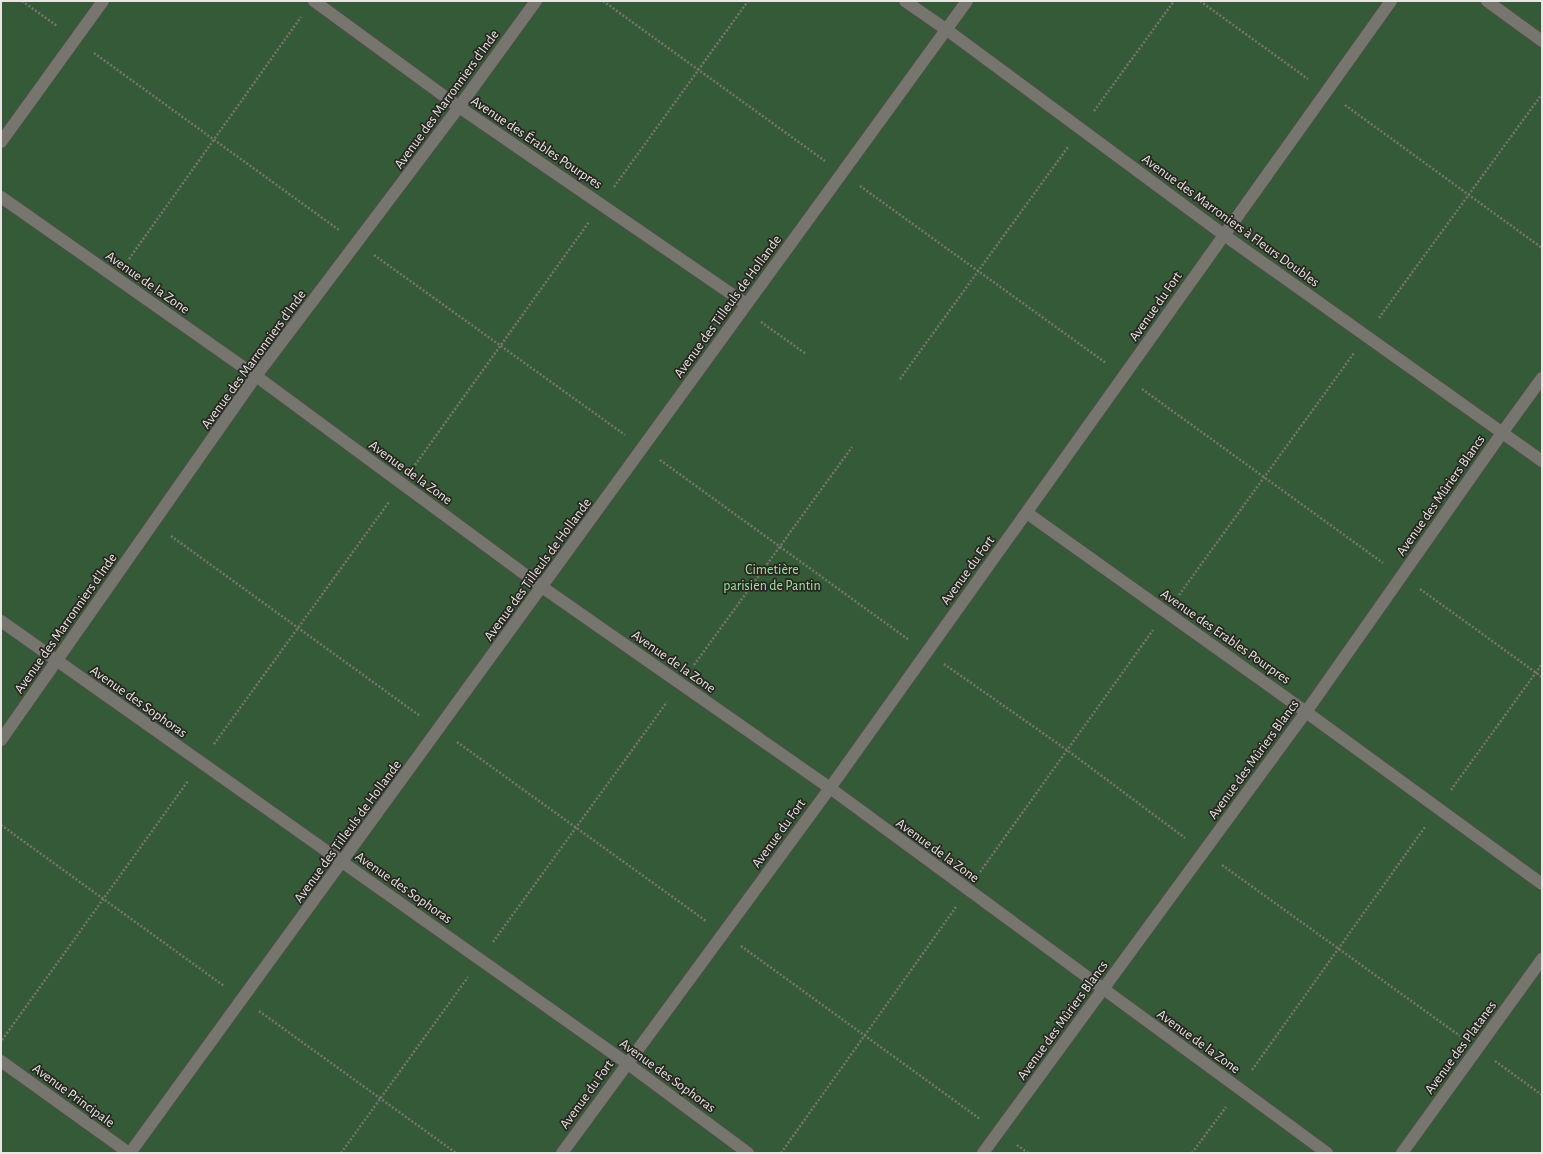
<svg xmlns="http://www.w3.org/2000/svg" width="1543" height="1154" font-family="'Alegreya Sans',sans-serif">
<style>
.green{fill:#355a37}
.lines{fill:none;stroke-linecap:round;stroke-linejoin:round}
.lane-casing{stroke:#4e4e49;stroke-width:14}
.path{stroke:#777570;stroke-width:2.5;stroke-dasharray:2 2;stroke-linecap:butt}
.lane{stroke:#76756e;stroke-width:12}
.labels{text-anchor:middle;stroke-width:3.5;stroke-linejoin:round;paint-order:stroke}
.street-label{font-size:14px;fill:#e6e6e2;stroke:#282620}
.park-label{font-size:14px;fill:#9de2a0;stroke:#282620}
</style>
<rect width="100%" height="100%" fill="#32302a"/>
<rect class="green" x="1" y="1" width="1541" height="1152"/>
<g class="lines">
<defs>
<g id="lane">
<path d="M 314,1 L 459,107 L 746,304"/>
<path d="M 905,1 L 947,30 L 1224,235 L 1542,461"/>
<path d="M 1487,1 L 1542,41"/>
<path d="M 1,142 L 103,1"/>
<path d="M 1,197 L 256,376 L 542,587 L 830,788 L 1327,1153"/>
<path d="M 1027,513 L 1306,712 L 1542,884"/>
<path d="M 1,621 L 628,1064 L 748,1153"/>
<path d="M 1,740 L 256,376 L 459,107 L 536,1"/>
<path d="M 1,1061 L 129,1153"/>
<path d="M 130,1153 L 967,1"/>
<path d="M 562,1153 L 830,788 L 1391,1"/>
<path d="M 983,1153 L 1306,712 L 1502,433 L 1542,378"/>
<path d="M 1402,1153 L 1542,959"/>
</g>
</defs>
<use href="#lane" class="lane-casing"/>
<g class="path">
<path d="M 22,1 L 57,26"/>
<path d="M 603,1 L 825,161"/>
<path d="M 1200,1 L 1308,79"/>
<path d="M 94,53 L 339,230"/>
<path d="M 1345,105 L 1542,248"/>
<path d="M 1094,111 L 1174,1"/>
<path d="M 860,186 L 1106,363"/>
<path d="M 614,187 L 748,1"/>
<path d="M 374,255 L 625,435"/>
<path d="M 129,259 L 301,17"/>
<path d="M 1379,318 L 1542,94"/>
<path d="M 761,322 L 806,354"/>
<path d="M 900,379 L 1068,147"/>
<path d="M 1142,389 L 1383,563"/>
<path d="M 660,460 L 909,640"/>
<path d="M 415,465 L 589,222"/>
<path d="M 171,536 L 420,716"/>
<path d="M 1420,589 L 1542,677"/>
<path d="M 1179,595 L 1354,353"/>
<path d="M 944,664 L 1067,750 L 1185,838"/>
<path d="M 694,665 L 852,447"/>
<path d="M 457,742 L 706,921"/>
<path d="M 214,744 L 389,502"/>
<path d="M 1451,790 L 1542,664"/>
<path d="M 1,825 L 224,986"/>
<path d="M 1222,865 L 1460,1036"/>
<path d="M 980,872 L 1153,630"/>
<path d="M 493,942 L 667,702"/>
<path d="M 741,946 L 980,1119"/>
<path d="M 259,1011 L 456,1153"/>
<path d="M 2,1040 L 188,781"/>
<path d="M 1495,1061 L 1542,1095"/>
<path d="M 1252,1070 L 1425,827"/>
<path d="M 1017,1145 L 1028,1153"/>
<path d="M 341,1153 L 468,977"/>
<path d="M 781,1153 L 956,907"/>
<path d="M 1192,1153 L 1226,1107"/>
</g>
<use href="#lane" class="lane"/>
</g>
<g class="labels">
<g class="street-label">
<text transform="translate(446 99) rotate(-54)" y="5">Avenue des Marronniers d'Inde</text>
<text transform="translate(537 142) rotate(34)" y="5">Avenue des Érables Pourpres</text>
<text transform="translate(1231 220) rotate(36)" y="5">Avenue des Marroniers à Fleurs Doubles</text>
<text transform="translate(148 282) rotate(35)" y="5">Avenue de la Zone</text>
<text transform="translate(727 306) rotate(-54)" y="5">Avenue des Tilleuls de Hollande</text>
<text transform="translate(1155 306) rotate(-55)" y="5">Avenue du Fort</text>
<text transform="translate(253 359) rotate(-54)" y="5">Avenue des Marronniers d'Inde</text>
<text transform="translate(411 472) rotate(36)" y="5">Avenue de la Zone</text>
<text transform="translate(1440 495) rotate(-55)" y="5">Avenue des Mûriers Blancs</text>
<text transform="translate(537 569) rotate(-54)" y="5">Avenue des Tilleuls de Hollande</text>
<text transform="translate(967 570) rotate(-54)" y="5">Avenue du Fort</text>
<text transform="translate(65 623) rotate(-55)" y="5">Avenue des Marronniers d'Inde</text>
<text transform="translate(1226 636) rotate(35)" y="5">Avenue des Erables Pourpres</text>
<text transform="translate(674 661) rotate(35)" y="5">Avenue de la Zone</text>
<text transform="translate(139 701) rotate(35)" y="5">Avenue des Sophoras</text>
<text transform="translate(1253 759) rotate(-54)" y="5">Avenue des Mûriers Blancs</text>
<text transform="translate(347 831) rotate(-54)" y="5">Avenue des Tilleuls de Hollande</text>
<text transform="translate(778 833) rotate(-54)" y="5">Avenue du Fort</text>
<text transform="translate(938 850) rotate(36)" y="5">Avenue de la Zone</text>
<text transform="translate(404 887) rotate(35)" y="5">Avenue des Sophoras</text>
<text transform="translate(1062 1020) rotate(-54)" y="5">Avenue des Mûriers Blancs</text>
<text transform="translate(1199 1041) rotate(36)" y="5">Avenue de la Zone</text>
<text transform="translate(1460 1047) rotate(-54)" y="5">Avenue des Platanes</text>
<text transform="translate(668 1075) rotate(36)" y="5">Avenue des Sophoras</text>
<text transform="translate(586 1094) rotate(-54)" y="5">Avenue du Fort</text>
<text transform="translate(74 1095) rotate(36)" y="5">Avenue Principale</text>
</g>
<g class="park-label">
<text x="772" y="574">Cimetière<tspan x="772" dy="16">parisien de Pantin</tspan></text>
</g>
</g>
<rect width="1543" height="1154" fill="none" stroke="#e6e6e2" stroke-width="4"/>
</svg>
